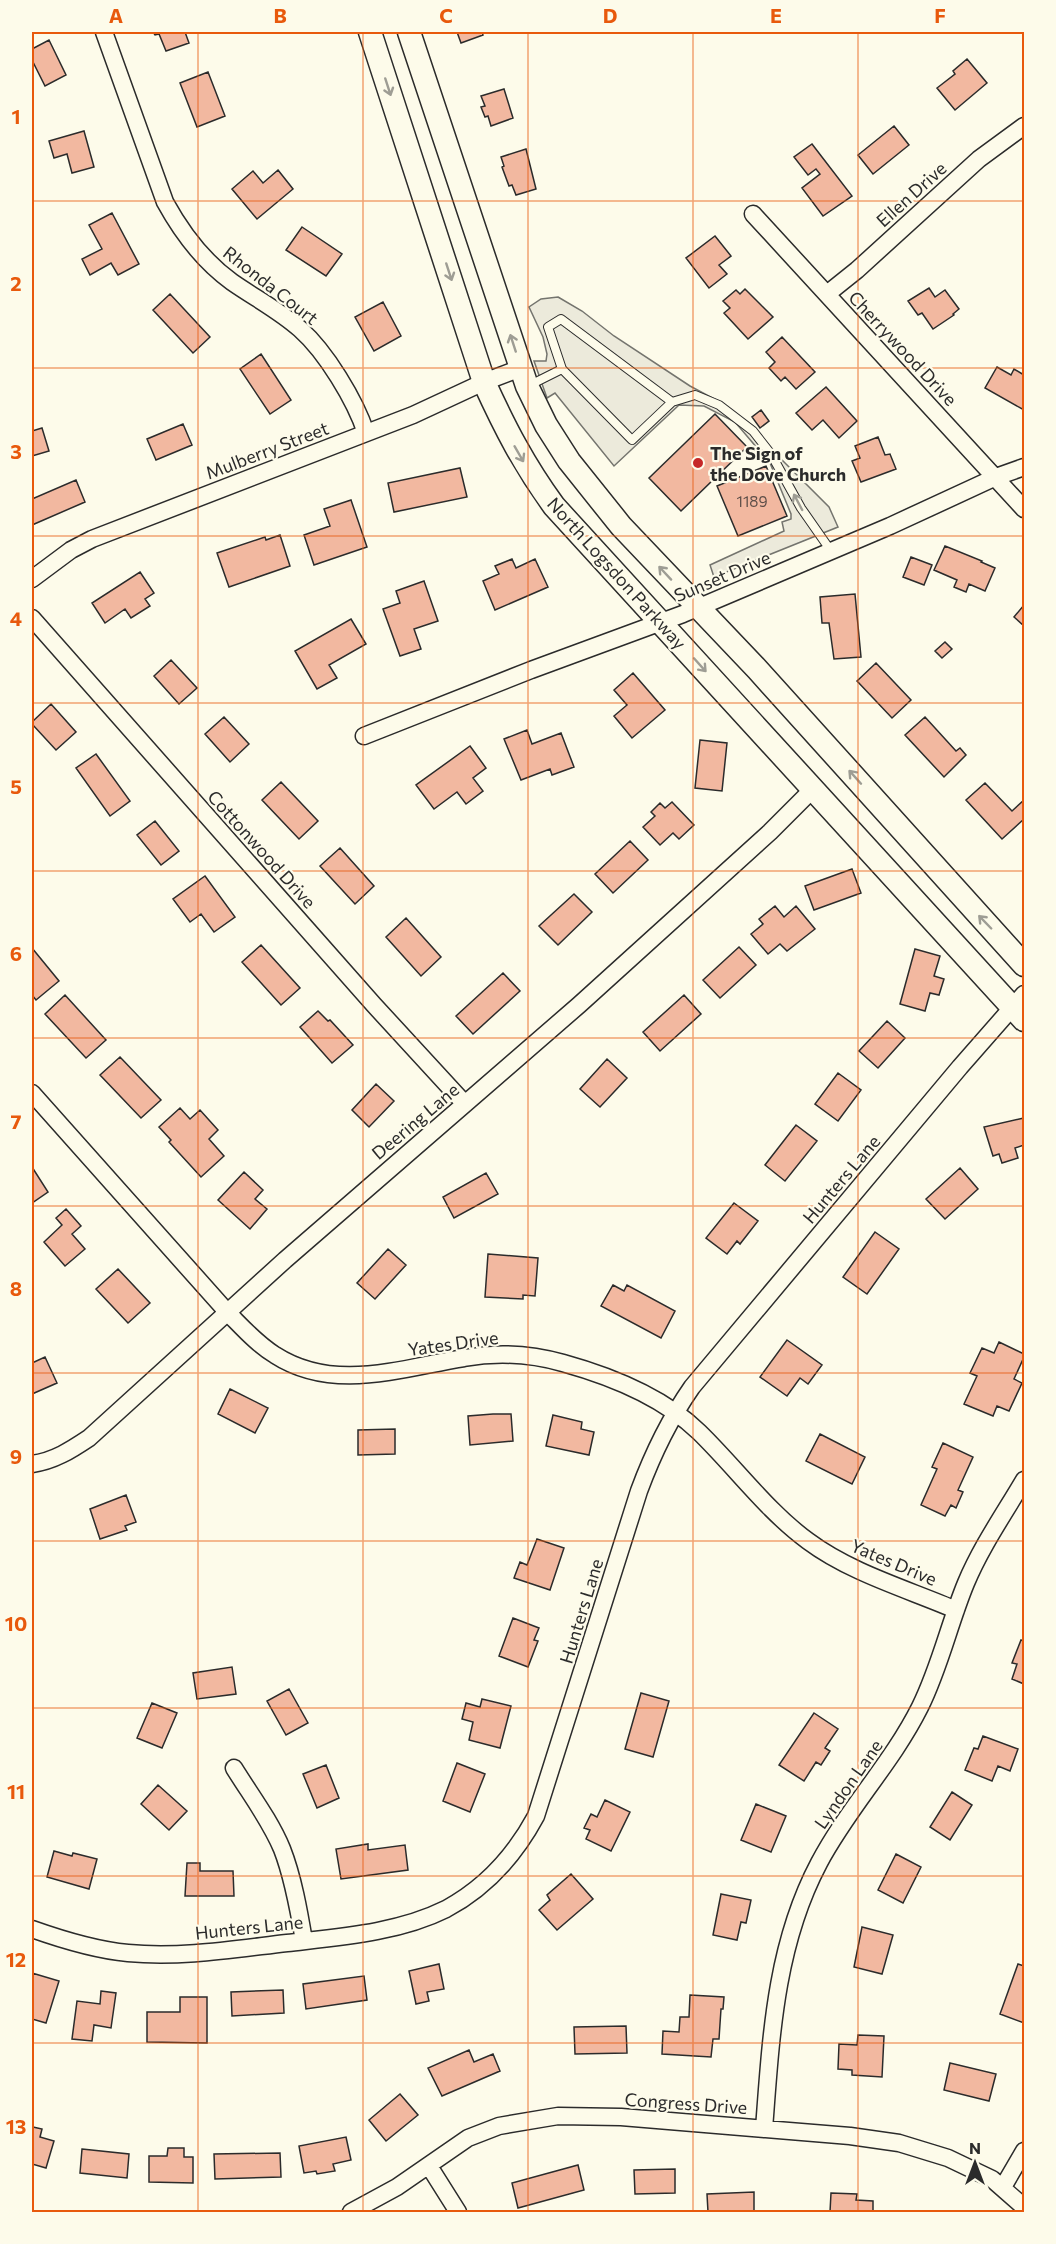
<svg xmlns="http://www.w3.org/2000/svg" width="1056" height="2244" font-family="Commissioner,sans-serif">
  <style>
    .parking { fill: #eceadb; stroke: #74746e; stroke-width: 1.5 }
    .building { fill: #f2b8a0; stroke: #2b2b2b; stroke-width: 1.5 }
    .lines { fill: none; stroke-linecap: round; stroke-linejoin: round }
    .service-casing { stroke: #2b2b2b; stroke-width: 10 }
    .minor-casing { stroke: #2b2b2b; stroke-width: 19 }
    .secondary-casing { stroke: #2b2b2b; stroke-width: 25 }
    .service { stroke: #fdfbea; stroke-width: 8 }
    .minor { stroke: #fdfbea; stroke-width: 16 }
    .secondary { stroke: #fdfbea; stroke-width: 22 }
    .oneway { stroke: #9e9d94 }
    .grid { fill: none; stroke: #e8590c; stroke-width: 1.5; stroke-opacity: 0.55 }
    .poi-dot { fill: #c62828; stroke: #fdfbea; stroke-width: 2 }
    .labels { text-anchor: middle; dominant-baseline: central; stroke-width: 4.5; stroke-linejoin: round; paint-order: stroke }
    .number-label { font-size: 15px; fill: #5d4e48 }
    .street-label { font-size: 18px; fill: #2b2b2b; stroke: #fdfbea }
    .poi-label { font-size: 18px; font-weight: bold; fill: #2b2b2b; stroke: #fdfbea; text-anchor: start }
    .neatline { fill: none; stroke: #e8590c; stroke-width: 2 }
    .grid-label { font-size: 20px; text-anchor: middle; font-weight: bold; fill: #e8590c }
  </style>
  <rect width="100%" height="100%" fill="#fdfbea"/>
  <!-- parking -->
  <path class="parking" d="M558,297L582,311L614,336L690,386L722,403L753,431L829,507L838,527L714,577L710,565L784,531L782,522L791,519V514L770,463L735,422L704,406L679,405L614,466L555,393L547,398L534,361H546L547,354L543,337L529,307L541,299Z"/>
  <!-- building -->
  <path class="building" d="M153,32H185L189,43L166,51L159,34L155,35Z
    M457,32H482L483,35L461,43Z
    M49,40L66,75L45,86L32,60V49Z
    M967,59L987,83L955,110L937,88L955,74L953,71Z
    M208,72L225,116L197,127L180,83Z
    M504,89L513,118L491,126L488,116L485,117L481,107L485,106L481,96Z
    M894,126L909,145L873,174L858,155Z
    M84,131L94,167L72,173L67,154L54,158L49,141Z
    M812,144L852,196L823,216L802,188L820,174L816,169L808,175L794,157Z
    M526,149L536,189L516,195L512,185L509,186L502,167L504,166L501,157Z
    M278,170L293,189L257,219L232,189L253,171L263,183Z
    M112,213L139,264L118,275L111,263L90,275L82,259L102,249L89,225Z
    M302,227L342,254L326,276L286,250Z
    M715,236L731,256L719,265L727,274L709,288L686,258Z
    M929,288L935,297L945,290L959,309L953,314L954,315L933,329L922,313L918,315L908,301Z
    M745,289L773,317L748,339L724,313L730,308L723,301L736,290L740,294Z
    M170,294L210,337L193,353L153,310Z
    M383,302L401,336L374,351L355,317Z
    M782,337L815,372L796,389L785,377L781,381L769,368L775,362L766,352Z
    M261,354L291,400L270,414L240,369Z
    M997,367L1011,375L1014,369L1024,375V410L985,388Z
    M826,387L857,421L839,438L823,420L812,430L796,413Z
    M761,410L769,421L760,428L752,417Z
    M715,414L747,447L681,511L649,478Z
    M183,424L192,445L156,460L147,439Z
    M42,428L49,451L32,456V431Z
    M878,437L885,455L890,454L896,469L861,482L852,461L860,458L855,446Z
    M766,466L787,516L738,536L717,486Z
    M460,468L467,497L394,512L388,483Z
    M76,480L85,502L32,525V499Z
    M351,500L367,547L314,565L304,535L330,526L324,509Z
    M280,535L290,566L229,587L217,553L265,537L266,540Z
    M945,546L982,561L981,562L995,568L985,591L969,584L966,592L954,587L957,580L934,570Z
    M911,557L932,565L924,585L903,577Z
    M512,559L516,568L535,559L548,587L495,610L483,581L499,574L495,566Z
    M140,572L154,593L145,599L150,606L131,618L125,609L105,623L92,603Z
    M424,581L438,621L414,629L421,649L400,656L383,609L400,603L396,591Z
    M855,594L861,657L834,659L829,623H822L820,597Z
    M1024,605V626L1014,617Z
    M351,619L366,644L329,665L337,678L317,689L295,651Z
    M945,642L952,649L942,658L935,651Z
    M171,660L197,688L179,704L154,676Z
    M876,663L911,700L892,718L857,681Z
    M633,673L665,710L632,738L614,716L627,705L614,690Z
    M51,704L76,732L56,750L32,724V722Z
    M224,717L249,744L230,762L205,734Z
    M925,717L956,751L960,748L966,755L944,777L905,735Z
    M527,730L532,744L561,733L574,767L552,775L550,769L521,780L504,739Z
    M700,740L727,743L722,791L695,788Z
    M470,746L486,768L473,778L483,791L466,804L457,792L434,809L416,785Z
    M96,754L130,801L110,816L76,768Z
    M281,782L318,821L299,839L262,800Z
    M985,783L1012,811L1024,800V819L1002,839L966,800Z
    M672,802L694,825L679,839L673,833L660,845L643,827L655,816L651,812L660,803L665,808Z
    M155,821L179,851L161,865L137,835Z
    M630,841L648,860L613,893L595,874Z
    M340,848L374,886L355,904L320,866Z
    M852,869L861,893L814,910L805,886Z
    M205,876L235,917L214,932L201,914L190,922L173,899Z
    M574,894L592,912L558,945L539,926Z
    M775,906L784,917L796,906L815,929L787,951L780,944L768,954L751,934L763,924L759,919Z
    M406,918L441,957L421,976L386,937Z
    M261,945L300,988L281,1005L242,962Z
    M739,947L756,965L720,998L703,980Z
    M32,948L59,981L36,1000L32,995Z
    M915,949L940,956L934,976L944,979L939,995L930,993L925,1011L900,1004Z
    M503,973L520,991L473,1034L456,1016Z
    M65,995L106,1040L86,1058L45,1014Z
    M684,995L701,1014L660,1051L643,1032Z
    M318,1011L328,1021L330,1020L353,1045L332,1063L300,1027Z
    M887,1021L905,1038L878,1068L859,1051Z
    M120,1057L161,1100L141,1118L100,1075Z
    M607,1059L627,1078L600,1107L580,1089Z
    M838,1073L861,1090L838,1121L815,1104Z
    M376,1084L394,1101L369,1127L352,1110Z
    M180,1108L190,1119L200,1110L218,1130L209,1139L224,1156L201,1177L169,1142L171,1140L159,1127Z
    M1024,1118V1145L1015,1148L1018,1158L1002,1163L999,1154L993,1156L984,1127Z
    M796,1125L817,1141L785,1181L765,1165Z
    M32,1167L48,1192L32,1203Z
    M960,1168L978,1189L945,1219L926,1199Z
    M244,1172L263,1190L255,1199L267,1209L250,1229L218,1200Z
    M486,1173L498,1194L454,1218L443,1197Z
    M734,1203L758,1221L740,1244L737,1241L727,1254L706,1238Z
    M66,1209L81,1226L72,1234L85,1249L65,1266L44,1242L62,1225L56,1218Z
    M875,1232L899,1249L867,1294L843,1277Z
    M388,1249L406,1265L375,1299L357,1283Z
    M488,1254L538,1258L535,1296L523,1295V1299L485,1297Z
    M118,1269L150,1303L128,1323L96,1289Z
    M613,1285L624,1291L627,1285L675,1311L661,1338L601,1306Z
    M787,1340L822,1365L808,1384L800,1378L787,1396L760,1377Z
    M999,1342L1024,1354V1357L1014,1379L1022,1383L1009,1411L997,1406L993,1416L964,1404L977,1376L970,1373L982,1348L994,1353Z
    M45,1357L57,1383L32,1394V1363Z
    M230,1389L268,1408L255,1433L218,1414Z
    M493,1414H511L513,1441L470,1445L468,1416Z
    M553,1415L582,1422L581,1429L594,1432L589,1455L546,1446Z
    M395,1429V1454L358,1455V1430Z
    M820,1434L865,1457L852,1484L806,1461Z
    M943,1443L973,1457L958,1490L963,1492L956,1508L951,1505L945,1516L921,1505L937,1469L932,1467Z
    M126,1495L136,1522L125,1526L127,1530L100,1539L90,1509Z
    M537,1539L564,1548L550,1590L514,1578L520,1562L527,1565Z
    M513,1618L539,1628L534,1640L538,1641L528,1667L499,1656Z
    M1021,1640L1024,1641V1684L1012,1679L1017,1664L1012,1663Z
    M232,1667L236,1694L197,1699L193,1673Z
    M289,1689L308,1723L286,1735L267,1701Z
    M641,1693L669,1701L653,1757L625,1749Z
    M482,1699L511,1706L500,1748L469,1740L473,1722L462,1719L466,1703L480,1707Z
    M152,1703L177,1713L162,1748L137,1738Z
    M814,1713L838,1729L825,1748L830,1751L821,1765L816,1762L804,1781L779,1765Z
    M983,1736L1018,1749L1010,1771L998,1766L992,1781L965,1770L974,1748L978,1749Z
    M457,1763L485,1774L470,1812L443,1801Z
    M326,1765L339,1798L317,1808L303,1774Z
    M158,1785L187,1811L169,1830L141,1804Z
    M952,1792L972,1805L950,1840L930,1827Z
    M605,1800L630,1812L611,1851L586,1839L590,1830L584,1828L591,1814L597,1817Z
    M756,1804L786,1816L771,1852L741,1840Z
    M368,1844V1850L405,1845L408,1870L341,1879L336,1849Z
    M54,1851L72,1856L73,1853L97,1859L89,1889L47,1877Z
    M896,1854L921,1867L903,1903L878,1890Z
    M187,1863H200V1871H233L234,1896H185Z
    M571,1874L593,1899L557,1930L539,1910L550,1900L547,1895Z
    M721,1894L751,1900L746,1923L741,1922L737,1940L713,1935Z
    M862,1927L893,1935L882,1974L854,1967Z
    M439,1964L444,1989L427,1992L429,2001L416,2004L409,1971Z
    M1018,1964L1024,1966V2023L1000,2014Z
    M32,1973L59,1981L46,2023L32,2019Z
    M364,1976L367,2000L306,2009L303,1984Z
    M283,1990L284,2013L232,2016L231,1992Z
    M101,1991L116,1993L111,2028L94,2025L92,2041L72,2039L77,2001L100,2004Z
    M690,1995L724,1997L723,2009H721L719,2039H713L711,2057L662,2054L663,2031L679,2032L680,2017H689Z
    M180,1997H207V2043L147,2042V2012H180Z
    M626,2026L627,2053L575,2054L574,2027Z
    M858,2035L884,2036L882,2077L852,2075V2070L838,2069L839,2044L857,2045Z
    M469,2050L474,2062L493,2054L500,2071L442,2096L428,2068Z
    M950,2063L996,2074L989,2101L944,2090Z
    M400,2094L418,2115L386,2141L369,2120Z
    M33,2127L42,2129L40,2137L54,2141L46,2168L32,2164Z
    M346,2137L351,2160L333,2164L335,2171L317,2174L316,2171L304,2173L299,2146Z
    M168,2148H184V2157H193V2183L149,2182V2156H167Z
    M82,2149L129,2154L127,2178L80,2173Z
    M280,2153L281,2177L215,2179L214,2154Z
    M578,2165L584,2190L518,2208L512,2183Z
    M675,2169V2193L635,2194L634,2170Z
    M754,2192V2212H708L707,2194Z
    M831,2193L857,2194L856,2200L873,2201V2212H830Z"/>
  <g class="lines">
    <!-- service casing -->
    <g class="service-casing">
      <path id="service" d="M528,386L562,369L632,440L672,402L561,319L548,327L562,369
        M672,402L695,395L719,405L753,431L771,454L801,508L831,551"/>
    </g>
    <!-- minor casing -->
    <g class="minor-casing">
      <path id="minor" d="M104,32L165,202C182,233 203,261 232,282C255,298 280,311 300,329C326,352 355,400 366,433
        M753,214L1024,509
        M827,294L857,270L979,159L1024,126
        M32,579L71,550L92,539L413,415L484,382L521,368
        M32,618L374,1005L465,1104
        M364,736L531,670L683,614L890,526L996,477L1024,467
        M32,1093L228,1313C243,1328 257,1344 275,1355C334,1393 401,1368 464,1358C497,1352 531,1354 563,1363C610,1376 664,1398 699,1432C736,1468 767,1511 808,1541C851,1573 907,1589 956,1610
        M32,1464C54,1461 71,1450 89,1438L285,1260L579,1005L770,832L813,789
        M234,1768C250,1794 270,1820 282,1849C293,1877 299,1911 304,1941
        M32,1929C63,1940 95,1950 128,1953C181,1958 235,1949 287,1943C339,1937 398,1933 446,1909C485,1888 515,1855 536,1816L639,1491C653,1453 669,1420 692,1387L960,1067L1024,994
        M764,2129C771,2038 775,1946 819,1863C848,1808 892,1763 920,1707C940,1667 949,1624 966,1583C981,1547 1004,1514 1024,1480
        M429,2166L458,2212
        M1003,2187L1024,2151
        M351,2212L397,2187L468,2138L499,2126L558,2116L621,2117L850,2136L899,2143L948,2158L992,2179L1024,2207"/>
    </g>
    <!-- secondary casing -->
    <g class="secondary-casing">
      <path id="secondary" d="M370,32L484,382C505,428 524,465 554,506L1024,1020
        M409,32L527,386L546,425L569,461L621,526L757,669L1024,965"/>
    </g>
    <!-- service -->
    <use href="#service" class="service"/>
    <!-- minor -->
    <use href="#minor" class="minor"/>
    <!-- secondary -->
    <use href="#secondary" class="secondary"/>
  </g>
  <!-- one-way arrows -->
  <defs><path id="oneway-shaft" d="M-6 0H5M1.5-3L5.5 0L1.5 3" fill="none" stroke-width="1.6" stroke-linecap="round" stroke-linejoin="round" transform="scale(1.5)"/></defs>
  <g class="oneway">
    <use href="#oneway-shaft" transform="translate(388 87) rotate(72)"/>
    <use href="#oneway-shaft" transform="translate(449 272) rotate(72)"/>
    <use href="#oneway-shaft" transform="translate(513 343) rotate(-108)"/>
    <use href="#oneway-shaft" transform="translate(519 454) rotate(60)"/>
    <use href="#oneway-shaft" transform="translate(798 502) rotate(-118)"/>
    <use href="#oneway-shaft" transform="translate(665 573) rotate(-133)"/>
    <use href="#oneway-shaft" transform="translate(700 665) rotate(48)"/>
    <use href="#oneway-shaft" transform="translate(855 777) rotate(-132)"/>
    <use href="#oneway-shaft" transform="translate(985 922) rotate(-134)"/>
  </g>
  <!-- grid -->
  <path class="grid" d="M198,32V2212M363,32V2212M528,32V2212M693,32V2212M858,32V2212M32,201H1024M32,368H1024M32,536H1024M32,703H1024M32,871H1024M32,1038H1024M32,1206H1024M32,1373H1024M32,1541H1024M32,1708H1024M32,1876H1024M32,2043H1024"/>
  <!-- markers -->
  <circle class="poi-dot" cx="698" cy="463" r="6"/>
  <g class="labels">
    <!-- number labels -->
    <g class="number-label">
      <text x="752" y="501">1189</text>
    </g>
    <!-- street labels -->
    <g class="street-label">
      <text transform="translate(911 194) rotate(-42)">Ellen Drive</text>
      <text transform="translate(271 285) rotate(38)">Rhonda Court</text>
      <text transform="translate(903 348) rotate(47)">Cherrywood Drive</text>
      <text transform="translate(267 450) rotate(-21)">Mulberry Street</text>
      <text transform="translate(617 573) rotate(48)">North Logsdon Parkway</text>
      <text transform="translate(722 576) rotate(-23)">Sunset Drive</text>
      <text transform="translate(262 849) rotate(48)">Cottonwood Drive</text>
      <text transform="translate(415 1121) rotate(-40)">Deering Lane</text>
      <text transform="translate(841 1179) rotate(-50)">Hunters Lane</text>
      <text transform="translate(453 1343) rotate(-8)">Yates Drive</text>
      <text transform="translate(894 1562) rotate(23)">Yates Drive</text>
      <text transform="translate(581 1611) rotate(-73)">Hunters Lane</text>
      <text transform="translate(848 1784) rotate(-55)">Lyndon Lane</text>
      <text transform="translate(249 1927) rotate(-6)">Hunters Lane</text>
      <text transform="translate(686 2103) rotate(4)">Congress Drive</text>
    </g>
    <!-- poi labels -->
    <g class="poi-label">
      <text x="710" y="453">The Sign of<tspan x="710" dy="21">the Dove Church</tspan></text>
    </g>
  </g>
  <!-- border -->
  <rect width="1056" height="2244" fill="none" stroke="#fdfbea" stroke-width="66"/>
  <!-- north arrow -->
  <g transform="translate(975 2163)" stroke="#fdfbea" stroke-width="4.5" paint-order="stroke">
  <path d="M0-4.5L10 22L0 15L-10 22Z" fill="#2b2b2b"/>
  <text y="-9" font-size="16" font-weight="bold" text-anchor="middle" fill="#2b2b2b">N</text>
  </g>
  <rect x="33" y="33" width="990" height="2178" class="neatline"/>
  <g class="grid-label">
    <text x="116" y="23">A</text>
    <text x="280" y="23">B</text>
    <text x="446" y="23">C</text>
    <text x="610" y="23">D</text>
    <text x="776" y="23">E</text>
    <text x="940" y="23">F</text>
    <text x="16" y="124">1</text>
    <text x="16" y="291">2</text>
    <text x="16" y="459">3</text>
    <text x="16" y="626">4</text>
    <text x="16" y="794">5</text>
    <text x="16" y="961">6</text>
    <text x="16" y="1129">7</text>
    <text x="16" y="1296">8</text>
    <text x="16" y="1464">9</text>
    <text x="16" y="1631">10</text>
    <text x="16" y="1799">11</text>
    <text x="16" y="1967">12</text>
    <text x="16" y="2134">13</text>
  </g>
</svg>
